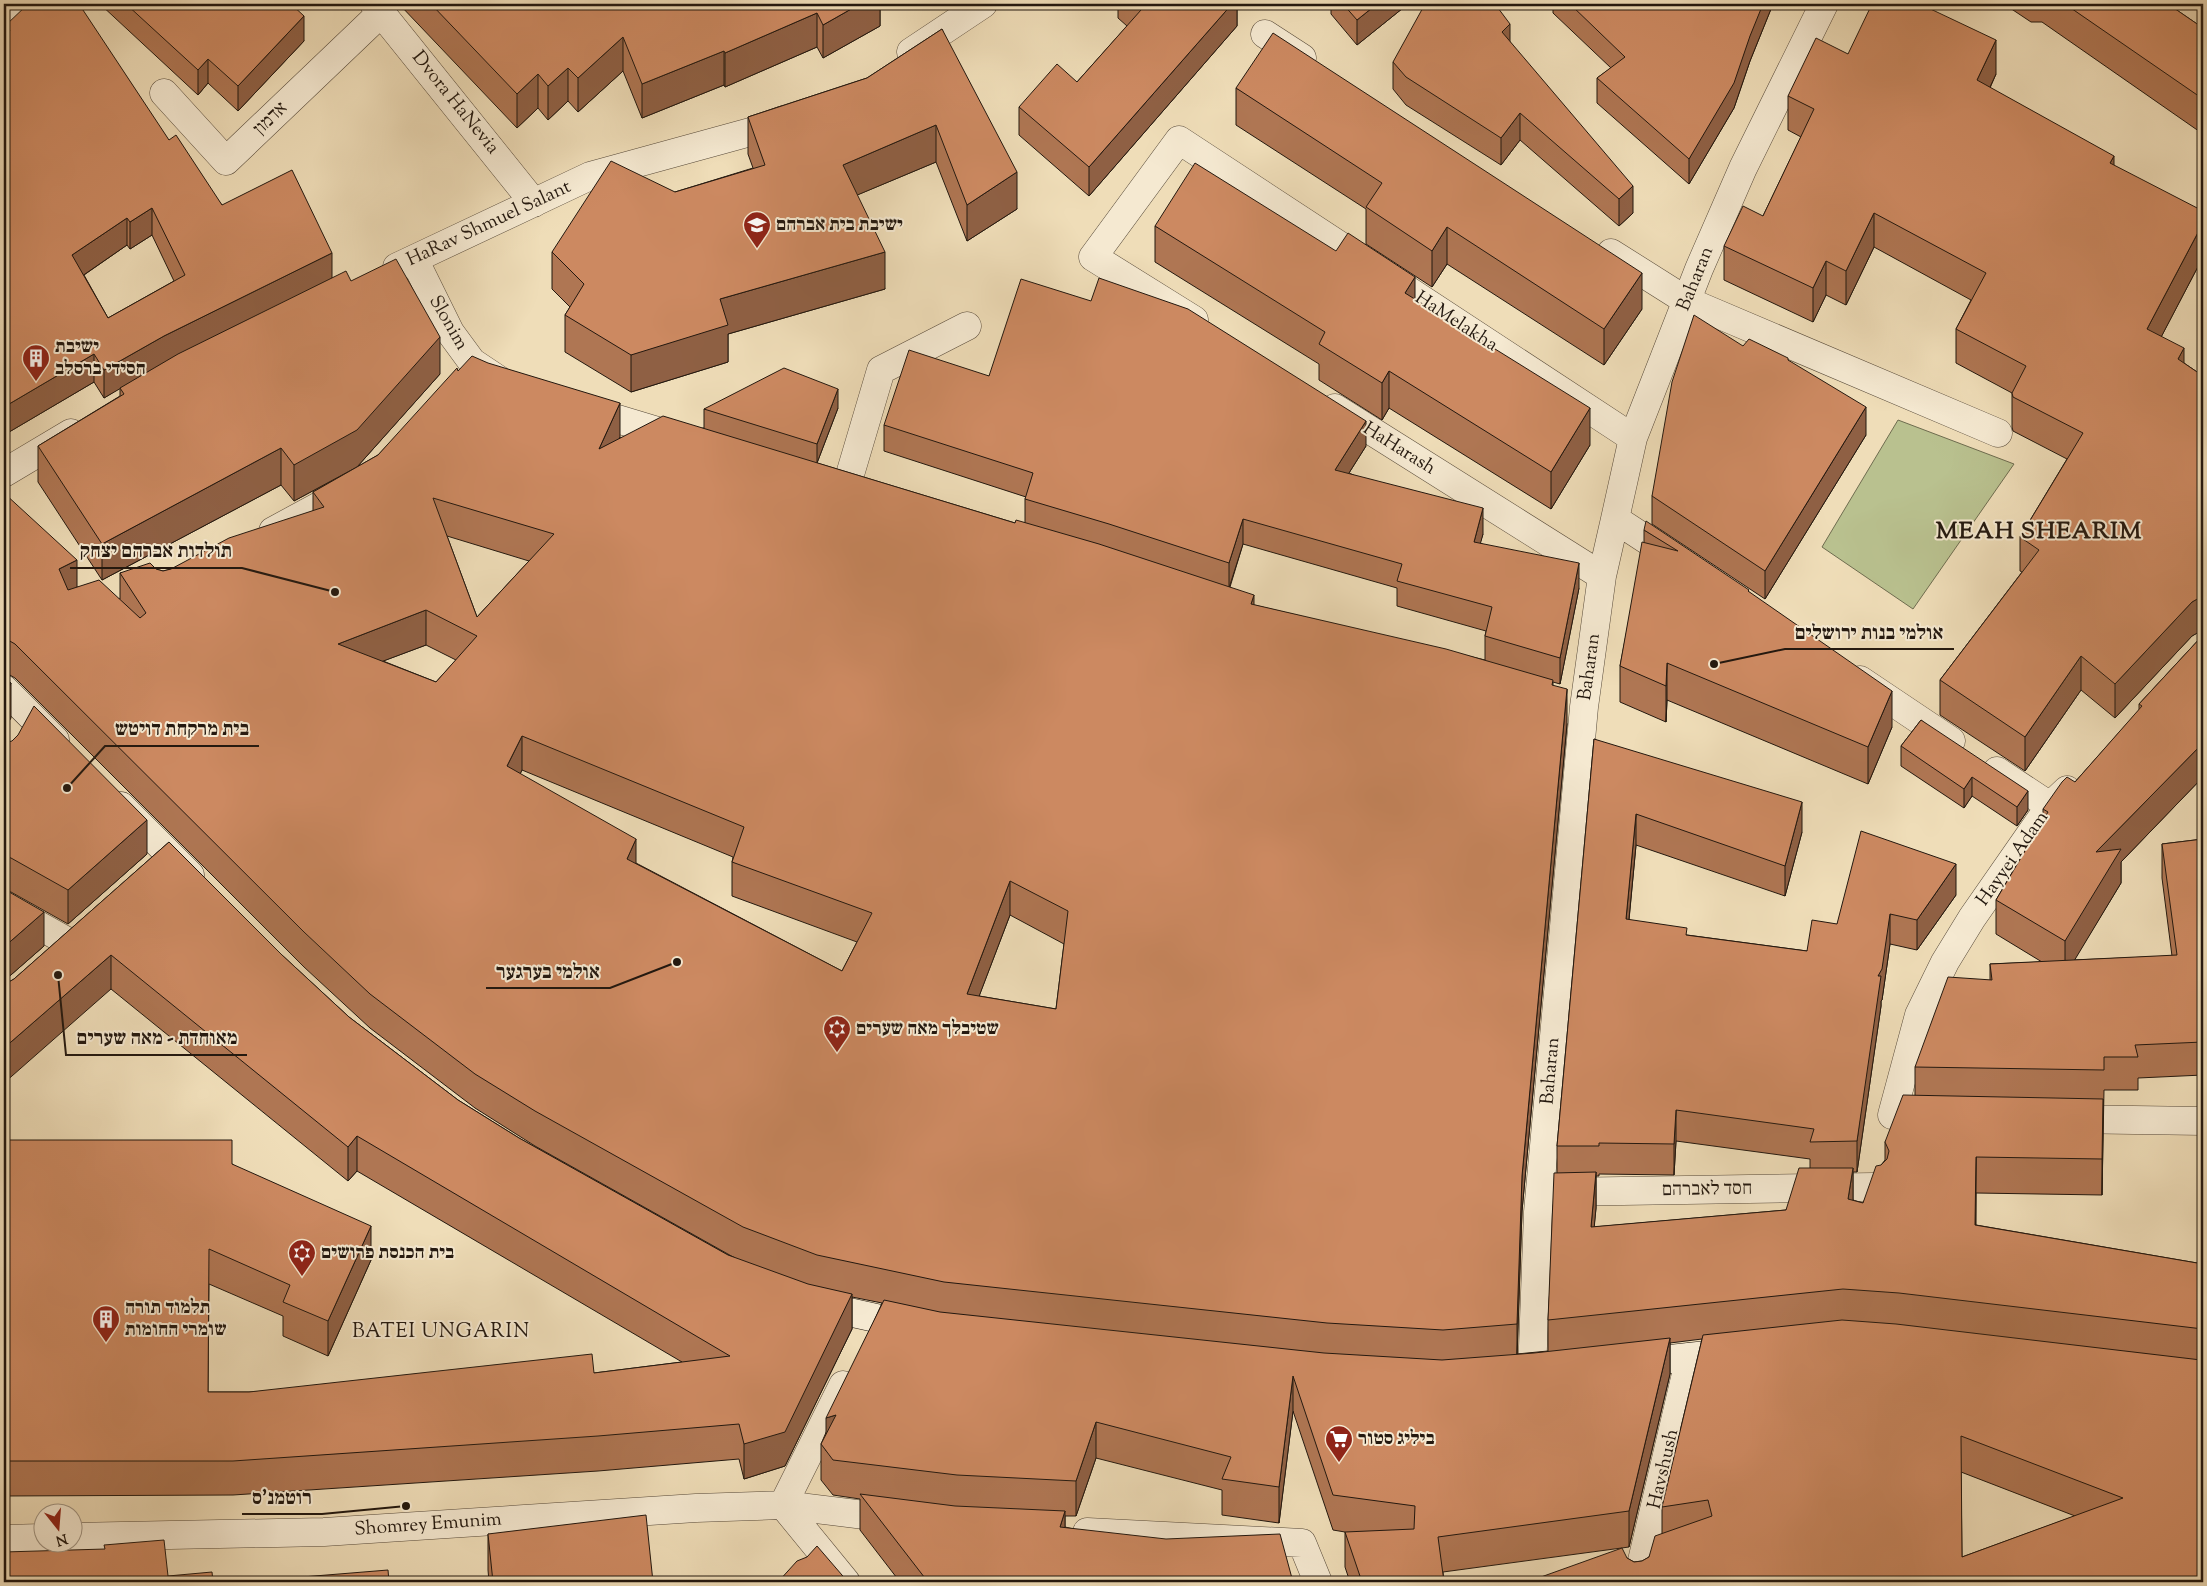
<svg xmlns="http://www.w3.org/2000/svg" width="2207" height="1586" font-family="'Sorts Mill Goudy','Frank Ruhl Libre',serif">
  <style>
    .green { fill: #b9c18f; stroke: #6e6c4f }
    .lines { fill: none; stroke-linecap: round; stroke-linejoin: round }
    .street-casing { stroke: #564939; stroke-width: 29 }
    .secondary-casing { stroke: #23180f; stroke-width: 29 }
    .street { stroke: #f5e9d1; stroke-width: 28 }
    .secondary { stroke: #f5e9d1; stroke-width: 28 }
    .wall { fill: #af7653; stroke: #23180f; fill-rule: evenodd }
    .shaded-wall { fill: #8f6044; stroke: #23180f }
    .building { fill: #cc8961; stroke: #23180f; fill-rule: evenodd }
    .labels { text-anchor: middle; dominant-baseline: central; stroke-width: 4; stroke-linejoin: round; paint-order: stroke }
    .street-label { font-size: 19px; fill: #23180f; stroke: #f5e9d1 }
    .poi-label { font-size: 19px; font-weight: bold; fill: #23180f; stroke: #f5e9d1; text-anchor: start }
    .neighbourhood-label { font-size: 20px; letter-spacing: 1px; fill: #23180f; stroke: #f5e9d1 }
    .district-label { font-size: 24px; font-weight: bold; letter-spacing: 1px; fill: #23180f; stroke: #f5e9d1 }
    .leader { fill: none; stroke: #23180f; stroke-width: 2 }
    .callout-dot { fill: #23180f; stroke: #f5e9d1; stroke-width: 2 }
    .callout-label { font-size: 20px; text-anchor: middle; font-weight: bold; fill: #23180f; stroke: #f5e9d1; stroke-width: 4; stroke-linejoin: round; paint-order: stroke }
  </style>
  <rect width="100%" height="100%" fill="#efddb8"/>
  <filter id="stains"><feTurbulence type="fractalNoise" baseFrequency=".004" numOctaves="4"/><feColorMatrix values="0 0 0 0 .2 0 0 0 0 .09 0 0 0 0 .02 0 0 0 .5 -.17"/></filter>
  <radialGradient id="worn" r=".72"><stop offset=".6" stop-color="#630" stop-opacity="0"/><stop offset="1" stop-color="#630" stop-opacity=".3"/></radialGradient>
  <!-- green -->
  <path class="green" d="M1898,420L2014,464L1913,609L1822,547Z"/>
  <g class="lines">
    <!-- street casing -->
    <g class="street-casing">
      <path id="street" d="M374,4L534,203
        M4,14L16,4
        M1265,34L1302,58
        M911,52L983,4
        M164,93L226,161L382,12
        M1611,253L1687,301L1998,433
        M414,259L450,332L472,362L499,380
        M397,267L590,176L754,131L783,120
        M1194,320L1093,257L1179,140L1633,438
        M1335,408L1602,576
        M584,409L677,437
        M4,473L71,433
        M846,488L881,370L967,326
        M1615,519L1676,559
        M273,531L345,492
        M1860,680L1951,741
        M1997,771L2050,806
        M4,906L70,943
        M1932,1116L1892,1115L1919,1015L1945,962L1972,918L2050,806L2067,790
        M2065,1119L2203,1121
        M1559,1192L1873,1187
        M1532,1373L1538,1212L1584,707L1602,576L1615,519L1633,438L1699,269L1743,168L1824,4
        M783,1505L843,1385
        M783,1505L846,1582
        M1087,1532L1302,1543L1318,1582
        M72,1537L324,1532L696,1508L783,1505L897,1519
        M4,1539L42,1538
        M1637,1582L1690,1357"/>
    </g>
    <!-- secondary casing -->
    <g class="secondary-casing">
      <path id="secondary" d="M4,689L55,740
        M121,806L190,875
        M817,1305L912,1326
        M1633,1363L1735,1352"/>
    </g>
    <!-- street -->
    <use href="#street" class="street"/>
    <!-- secondary -->
    <use href="#secondary" class="secondary"/>
  </g>
  <!-- wall -->
  <path class="wall" d="M100,4H291L304,41L238,111L208,83L198,95Z
    M399,4H880V26L823,58L817,47L725,87L724,85L642,118L623,71L578,112L568,101L548,120L538,108L517,128Z
    M1118,4H1237V26L1089,196L1019,135V107L1077,82L1127,26L1118,18Z
    M1331,4H1408L1357,45L1331,14Z
    M1553,4H1773L1750,61L1734,108L1689,184L1597,103V78L1611,68L1553,13Z
    M2004,4H2168L2203,28V134L2042,22H2031Z
    M6,25L169,140L222,205L332,278L351,281L440,374L357,467L294,501L281,485L102,580L38,482V446L120,396V388L104,398L94,382L4,435V36L6,35ZM152,235L174,281L108,318L84,275L127,245L130,249Z
    M942,29L1017,209L967,241L936,162L857,195L885,289L728,334V362L631,392L565,352V315L570,307L552,289V252L675,192L753,168L748,154V117L867,78Z
    M1510,42L1633,213L1619,226L1520,140L1501,165L1406,105L1393,89V62Z
    M1848,54L1996,74L1990,88L2114,165L2203,257L2161,337L2184,363L2203,376V632H2199L2192,636L2115,718L2081,690L2025,771L1940,715V680L2022,572L2020,571V537L2067,459L2013,431L2012,427V393L1956,363V329L1971,300L1874,247L1846,305L1826,295L1813,322L1724,280V246L1763,216L1801,137L1788,130V96Z
    M1236,88L1642,309L1604,365L1447,264L1432,287L1366,244V209L1236,125Z
    M1155,226L1590,445L1551,509L1389,408L1382,420L1319,380V364L1155,262Z
    M1743,346L1788,360L1866,435L1765,599L1652,524V496Z
    M458,371L620,437V438L704,428V409L838,408L817,463L1015,523H1025V499L1026,497L884,451V425L989,376L1366,446L1349,473L1483,534L1480,543L1579,588L1560,684L1553,682V685L1567,724L1522,1211L1517,1354L1548,1351V1320L1557,1173V1146L1594,739L1802,832L1785,896L1636,845L1629,920L1687,935L1807,951L1837,924L1956,895L1917,950L1890,944L1882,1000L1881,1001V1006L1857,1172H1853V1200L1863,1203L1881,1165L1885,1160V1142L1915,1096V1067L1990,980V964L2042,962L1996,934V900L2043,820V809L2075,782L2139,710V704L2203,635V777L2121,862V883L2074,960L2172,956L2162,878V844L2203,839V1075L2138,1078V1090H2104L2102,1195L1976,1193V1225L2203,1264V1582H1527L1627,1558L1634,1562L1642,1561L1649,1557L1662,1534V1507L1702,1339L1670,1343V1374L1629,1547L1443,1572L1444,1582H1350L1345,1567V1532L1333,1530L1293,1411L1279,1523L1222,1515V1490L1096,1458L1076,1516H1065V1527L1293,1582H900L860,1530V1499L833,1495L821,1480V1444L882,1303L852,1297V1329L785,1466L744,1479L739,1459L598,1471L233,1495L4,1496V1140L232,1164L371,1260L328,1356L283,1336V1316L209,1284L208,1392H249L594,1373L682,1362L357,1171L348,1181L111,989L7,983L14,979L169,842L282,955L349,1017L458,1100L519,1138L728,1255L735,1258L535,1146L475,1108L370,1028L304,967L15,678L8,674H4V493L77,587L120,599V573L156,569L163,571L171,569L313,511V492L378,455ZM447,536L529,561L477,617ZM1243,544L1397,588V606L1486,631L1485,636V660L1254,605L1230,587ZM426,645L456,660L436,682L383,661ZM522,770L733,857L732,862V896L857,942L842,971L636,863L520,774ZM1010,915L1064,944L1056,1009L979,996ZM1676,1141L1810,1159V1168L1786,1210L1594,1227L1596,1208V1176H1599V1174L1674,1175ZM1961,1472L2075,1516L1962,1557Z
    M1644,530L1749,592L1892,727L1868,784L1667,700L1666,722L1620,702V666L1644,542Z
    M1921,720L2028,810L2017,826L1972,796L1964,808L1901,766V746Z
    M4,743L147,854L68,924L11,892L7,891L44,946L4,981Z
    M488,1534L653,1582H489L488,1570Z"/>
  <!-- shaded-wall -->
  <path class="shaded-wall" d="M860,4H880V26L823,58V25Z
    M1232,4H1237V26L1089,196V167Z
    M1377,4H1408L1357,45V20Z
    M1763,4H1773L1750,61L1734,108L1689,184V159Z
    M817,13V47L725,87V53Z
    M304,16V41L238,111V86Z
    M1510,24V51L1502,32Z
    M623,37V71L578,112V78Z
    M1996,40V74L1977,115V80Z
    M724,51V85L642,118V84Z
    M208,59V83L198,95V70Z
    M568,68V101L548,120V86Z
    M538,74V108L517,128V94Z
    M1520,113V140L1501,165V138Z
    M936,125V162L843,201V165Z
    M2114,156V191L2110,163Z
    M1017,172V209L967,241V205Z
    M1633,186V213L1619,226V199Z
    M152,208V235L130,249V222Z
    M1874,213V247L1846,305V271Z
    M127,218V245L72,283V255Z
    M2203,223V257L2147,364V329Z
    M1447,227V264L1432,287V251Z
    M885,252V289L728,334V362L631,392V355L720,299Z
    M332,253V280L164,363L104,398V370L164,336Z
    M1826,261V295L1813,322V288Z
    M1642,273V309L1604,365V329Z
    M1415,277V314L1405,293Z
    M440,337V374L357,467L294,501V465Z
    M2184,348V382L2178,359Z
    M94,354V382L4,435V407Z
    M1389,371V408L1382,420V383Z
    M838,389V408L817,463V444Z
    M620,403V437L599,484V449Z
    M1866,407V435L1765,599V571Z
    M1590,408V445L1551,509V472Z
    M1366,421V446L1335,495V470Z
    M281,448V485L102,580V544Z
    M1483,508V534L1474,567V542Z
    M1243,519V544L1229,588V563Z
    M77,560V594L59,603V569Z
    M1579,563V588L1560,684V658Z
    M1254,595V629L1251,604Z
    M2199,598V632L2192,636L2115,718V684L2192,602Z
    M426,610V645L338,678V644Z
    M2081,656V690L2025,771V737Z
    M1667,663V700L1666,722V686Z
    M11,683V718L4,730V696Z
    M1567,689V724L1522,1211L1517,1359V1324L1522,1176Z
    M1892,691V727L1868,784V747Z
    M522,736V770L507,801V766Z
    M2203,743V777L2121,862V883L2065,976V941L2096,852Z
    M1972,777V796L1964,808V789Z
    M2028,791V810L2017,826V807Z
    M1802,802V832L1785,896V866Z
    M1636,814V845L1626,950V919Z
    M147,820V854L68,924V890Z
    M636,839V874L627,859Z
    M1956,864V895L1917,950V920Z
    M1010,881V915L967,1028V994Z
    M44,912V946L4,981V947Z
    M1890,914V944L1882,1000L1881,1001V1006L1857,1172V1141L1878,976Z
    M111,955V989L4,1083V1048Z
    M2103,1099V1135L2102,1195V1159Z
    M1676,1110V1141L1674,1175V1144Z
    M357,1136V1171L348,1181V1147Z
    M1976,1157V1193L1975,1261V1225Z
    M1853,1168V1203L1848,1199Z
    M1596,1172V1208L1591,1262V1227Z
    M371,1226V1260L328,1356V1321Z
    M852,1294V1329L785,1466L744,1479V1444Z
    M1670,1338V1374L1629,1547V1511Z
    M1293,1376V1411L1279,1523V1487Z
    M836,1415L826,1451V1418Z
    M1096,1422V1458L1076,1516V1481Z
    M1065,1511V1547L1060,1527Z"/>
  <!-- building -->
  <path class="building" d="M28,4H79L169,140L176,135L222,205L292,170L332,253L164,336L104,370L94,354L4,407V36L10,31L6,25ZM152,208L185,275L108,318L72,255L127,218L130,222Z
    M126,4H291L304,16L238,86L208,59L198,70Z
    M431,4H860L823,25L817,13L725,53L724,51L642,84L623,37L578,78L568,68L548,86L538,74L517,94Z
    M1134,4H1232L1089,167L1019,107L1057,64L1077,82L1141,10Z
    M1343,4H1377L1357,20Z
    M1425,4H1495L1510,24L1502,32L1633,186L1619,199L1520,113L1501,138L1406,77L1393,62Z
    M1570,4H1763L1750,36L1734,83L1689,159L1597,78L1625,57Z
    M1872,4H1920L1996,40L1977,80L2114,156L2110,163L2203,211V223L2147,329L2184,348L2178,359L2203,376V598H2199L2192,602L2115,684L2081,656L2025,737L1940,680L2039,550L2020,537L2083,433L2013,397L2012,393L2026,366L1956,329L1986,273L1874,213L1846,271L1826,261L1813,288L1724,246L1743,206L1763,216L1814,109L1788,96L1816,38L1848,54Z
    M2065,4H2168L2203,28V99Z
    M942,29L1017,172L967,205L936,125L843,165L885,252L720,299L728,325L631,355L565,315L584,284L552,252L611,161L675,192L765,165L748,117L867,78Z
    M1273,33L1642,273L1604,329L1447,227L1432,251L1366,207L1382,183L1236,88Z
    M1195,163L1336,251L1348,233L1415,277L1405,293L1590,408L1551,472L1389,371L1382,383L1319,344L1325,332L1155,226Z
    M396,259L440,337L357,430L294,465L281,448L102,544L38,446L124,394L120,388L178,354L346,271L351,281Z
    M1099,278L1188,309L1366,421L1335,470L1483,508L1474,542L1579,563L1560,658L1485,636L1492,607L1397,581L1402,564L1243,519L1229,563L1109,524L1025,499L1033,473L884,425L909,350L989,376L1021,279L1091,301Z
    M1694,315L1743,346L1749,339L1788,358V360L1866,407L1765,571L1652,496L1672,382Z
    M472,356L488,363L620,403L599,449L663,416L1015,523L1016,520L1099,544L1254,595L1251,604L1446,649L1553,680L1552,685L1567,689L1522,1176L1517,1324L1443,1330L1327,1323L944,1282L817,1255L743,1227L535,1111L475,1074L370,994L304,932L15,644L8,640H4V493L77,560L59,569L68,590L99,580L140,618L146,613L120,573L150,563L156,569L163,571L171,569L229,538L324,507L313,492L378,455L457,368L458,371ZM433,498L554,534L477,617ZM426,610L477,636L436,682L338,644ZM522,736L744,827L732,862L872,913L842,971L627,859L636,839L507,766ZM1010,881L1068,911L1056,1009L967,994Z
    M784,368L838,389L817,444L704,409Z
    M1646,521L1749,590L1748,591L1892,691L1868,747L1667,663L1666,686L1620,666L1642,542L1678,551L1644,530Z
    M2203,635V743L2096,852L2121,849L2065,941L1996,900L2048,812L2043,809L2062,782L2067,777L2075,782L2142,706L2139,704Z
    M4,676L11,683L4,696Z
    M34,706L147,820L68,890L11,858L4,856V743L12,741L18,735Z
    M1921,720L2028,791L2017,807L1972,777L1964,789L1901,746Z
    M1594,739L1802,802L1785,866L1636,814L1626,919L1687,928L1686,935L1807,951L1812,920L1837,924L1861,831L1956,864L1917,920L1890,914L1882,969L1878,976H1881L1857,1141L1810,1142L1814,1129L1676,1110L1674,1144L1599,1143V1146H1557Z
    M2203,839V1042L2135,1045L2138,1057H2104V1070L1915,1067L1948,977L1992,980L1990,964L2177,955L2162,844Z
    M169,842L282,955L349,1017L458,1100L519,1138L728,1255L808,1284L852,1294L785,1432L744,1444L739,1424L598,1436L233,1461H4V1188L5,1187H4V1140H232V1164L371,1226L328,1321L283,1302L290,1285L209,1249L208,1392H249L592,1354L594,1373L730,1356L357,1136L348,1147L111,955L4,1048V983H7L14,979Z
    M4,889L44,912L4,947Z
    M1903,1095L2103,1099L2102,1159L1976,1157L1975,1225L2203,1264V1329L1899,1293L1843,1289L1548,1320L1554,1173L1596,1172L1591,1227L1786,1210L1799,1168H1853L1848,1199L1863,1203L1876,1166L1881,1165L1887,1159L1889,1151L1885,1142Z
    M884,1300L940,1312L1324,1353L1442,1360L1534,1353L1670,1338L1629,1511L1438,1537L1444,1582H1362L1345,1532L1414,1529L1415,1506L1333,1495L1293,1376L1279,1487L1222,1479L1231,1457L1096,1422L1076,1481L957,1475L833,1460L821,1444L836,1415L826,1418Z
    M1842,1320L1896,1324L2201,1360L2203,1359V1582H1527L1622,1548L1627,1558L1634,1562L1642,1561L1649,1557L1655,1536L1712,1516L1708,1500L1662,1507L1703,1335ZM1961,1436L2123,1498L1962,1557Z
    M860,1494L955,1506L1065,1511L1060,1527L1166,1539L1280,1534L1293,1582H928Z
    M646,1515L653,1582H493L488,1534Z
    M164,1540L168,1576L212,1572L213,1582H4V1552L105,1549L104,1545Z
    M817,1546L848,1582H778L797,1561L807,1557Z
    M388,1570L389,1582H241Z"/>
  <!-- icons -->
  <defs>
    <g id="school-pin" transform="scale(1.4375)"><path d="M0 17L-7.5 6A9.5 9.5 0 1 1 7.5 6Z" fill="#8f2418" stroke="#f5e9d1"/><path d="M0-5L7-2L0 1L-7-2ZM-4 1L0 2.5L4 1V4Q0 6-4 4Z" fill="#fff"/></g>
    <g id="building-pin" transform="scale(1.4375)"><path d="M0 17L-7.5 6A9.5 9.5 0 1 1 7.5 6Z" fill="#8f2418" stroke="#f5e9d1"/><path d="M-4-6H4V6H1V3H-1V6H-4ZM-2.5-4.3h1.7v1.8h-1.7ZM.8-4.3h1.7v1.8H.8ZM-2.5-1h1.7V.8h-1.7ZM.8-1h1.7V.8H.8Z" fill="#fff"/></g>
    <g id="synagogue-pin" transform="scale(1.4375)"><path d="M0 17L-7.5 6A9.5 9.5 0 1 1 7.5 6Z" fill="#8f2418" stroke="#f5e9d1"/><path d="M0-6.5L5.6 3.2H-5.6ZM0 6.5L5.6-3.2H-5.6Z" fill="#fff"/></g>
    <g id="supermarket-pin" transform="scale(1.4375)"><path d="M0 17L-7.5 6A9.5 9.5 0 1 1 7.5 6Z" fill="#8f2418" stroke="#f5e9d1"/><path d="M-6-5.5h2.5l.6 2H6L4.5 2H-2.5L-4.4-4H-6ZM-1.5 3.2a1.3 1.3 0 1 0 .1 0ZM3 3.2a1.3 1.3 0 1 0 .1 0Z" fill="#fff"/></g>
  </defs>
  <g fill-rule="evenodd">
    <use href="#school-pin" x="757" y="225"/>
    <use href="#building-pin" x="36" y="358"/>
    <use href="#synagogue-pin" x="837" y="1029"/>
    <use href="#synagogue-pin" x="302" y="1253"/>
    <use href="#building-pin" x="106" y="1319"/>
    <use href="#supermarket-pin" x="1339" y="1439"/>
  </g>
  <g class="labels">
    <!-- street labels -->
    <g class="street-label">
      <text transform="translate(455 103) rotate(51)">Dvora HaNevia</text>
      <text transform="translate(271 119) rotate(-44)">אדמון</text>
      <text transform="translate(489 224) rotate(-25)">HaRav Shmuel Salant</text>
      <text transform="translate(1696 279) rotate(-68)">Baharan</text>
      <text transform="translate(1456 322) rotate(33)">HaMelakha</text>
      <text transform="translate(448 323) rotate(60)">Slonim</text>
      <text transform="translate(1399 449) rotate(32)">HaHarash</text>
      <text transform="translate(1590 667) rotate(-82)">Baharan</text>
      <text transform="translate(2013 859) rotate(-55)">Hayyei Adam</text>
      <text transform="translate(1551 1071) rotate(-85)">Baharan</text>
      <text transform="translate(1707 1190) rotate(-1)">חסד לאברהם</text>
      <text transform="translate(1664 1469) rotate(-77)">Havshush</text>
      <text transform="translate(428 1525) rotate(-4)">Shomrey Emunim</text>
    </g>
    <!-- poi labels -->
    <g class="poi-label">
      <text x="776" y="225">ישיבת בית אברהם</text>
      <text x="55" y="347">ישיבת<tspan x="55" dy="22">חסידי ברסלב</tspan></text>
      <text x="856" y="1029">שטיבלך מאה שערים</text>
      <text x="321" y="1253">בית הכנסת פרושים</text>
      <text x="125" y="1308">תלמוד תורה<tspan x="125" dy="22">שומרי החומות</tspan></text>
      <text x="1358" y="1439">ביליג סטור</text>
    </g>
    <!-- neighbourhood labels -->
    <g class="neighbourhood-label">
      <text x="441" y="1332">BATEI UNGARIN</text>
    </g>
    <!-- district labels -->
    <g class="district-label">
      <text x="2039" y="532">MEAH SHEARIM</text>
    </g>
  </g>
  <!-- callouts -->
  <path class="leader" d="M335 592L242 568H70M1714 664L1785 649H1954M67 788L105 746H259M677 962L610 988H486M58 975L66 1055H247M406 1506L322 1514H242"/>
  <g class="callout-dot">
    <circle cx="335" cy="592" r="5"/>
    <circle cx="1714" cy="664" r="5"/>
    <circle cx="67" cy="788" r="5"/>
    <circle cx="677" cy="962" r="5"/>
    <circle cx="58" cy="975" r="5"/>
    <circle cx="406" cy="1506" r="5"/>
  </g>
  <g class="callout-label">
    <text x="156" y="557">תולדות אברהם יצחק</text>
    <text x="1869" y="639">אולמי בנות ירושלים</text>
    <text x="182" y="735">בית מרקחת דויטש</text>
    <text x="548" y="978">אולמי בערגער</text>
    <text x="157" y="1044">מאוחדת - מאה שערים</text>
    <text x="282" y="1504">רוטמנ'ס</text>
  </g>
  <!-- margin -->
  <rect width="2207" height="1586" fill="none" stroke="#efddb8" stroke-width="20"/>
  <rect x="5" y="5" width="2197" height="1576" fill="none" stroke="#23180f" stroke-width="2.5"/>
  <rect x="10" y="10" width="2187" height="1566" fill="none" stroke="#23180f"/>
  <!-- north arrow -->
  <g transform="translate(58 1528) rotate(163)"><circle r="24" fill="#f5e9d1" stroke="#a19583"/>
  <path d="M0-4L9 19L0 12L-9 19Z" fill="#8f2418"/>
  <text y="-8" font-size="14" font-weight="bold" text-anchor="middle" fill="#23180f">N</text>
  </g>
  <rect width="100%" height="100%" filter="url(#stains)"/>
  <rect width="100%" height="100%" fill="url(#worn)"/>
</svg>
